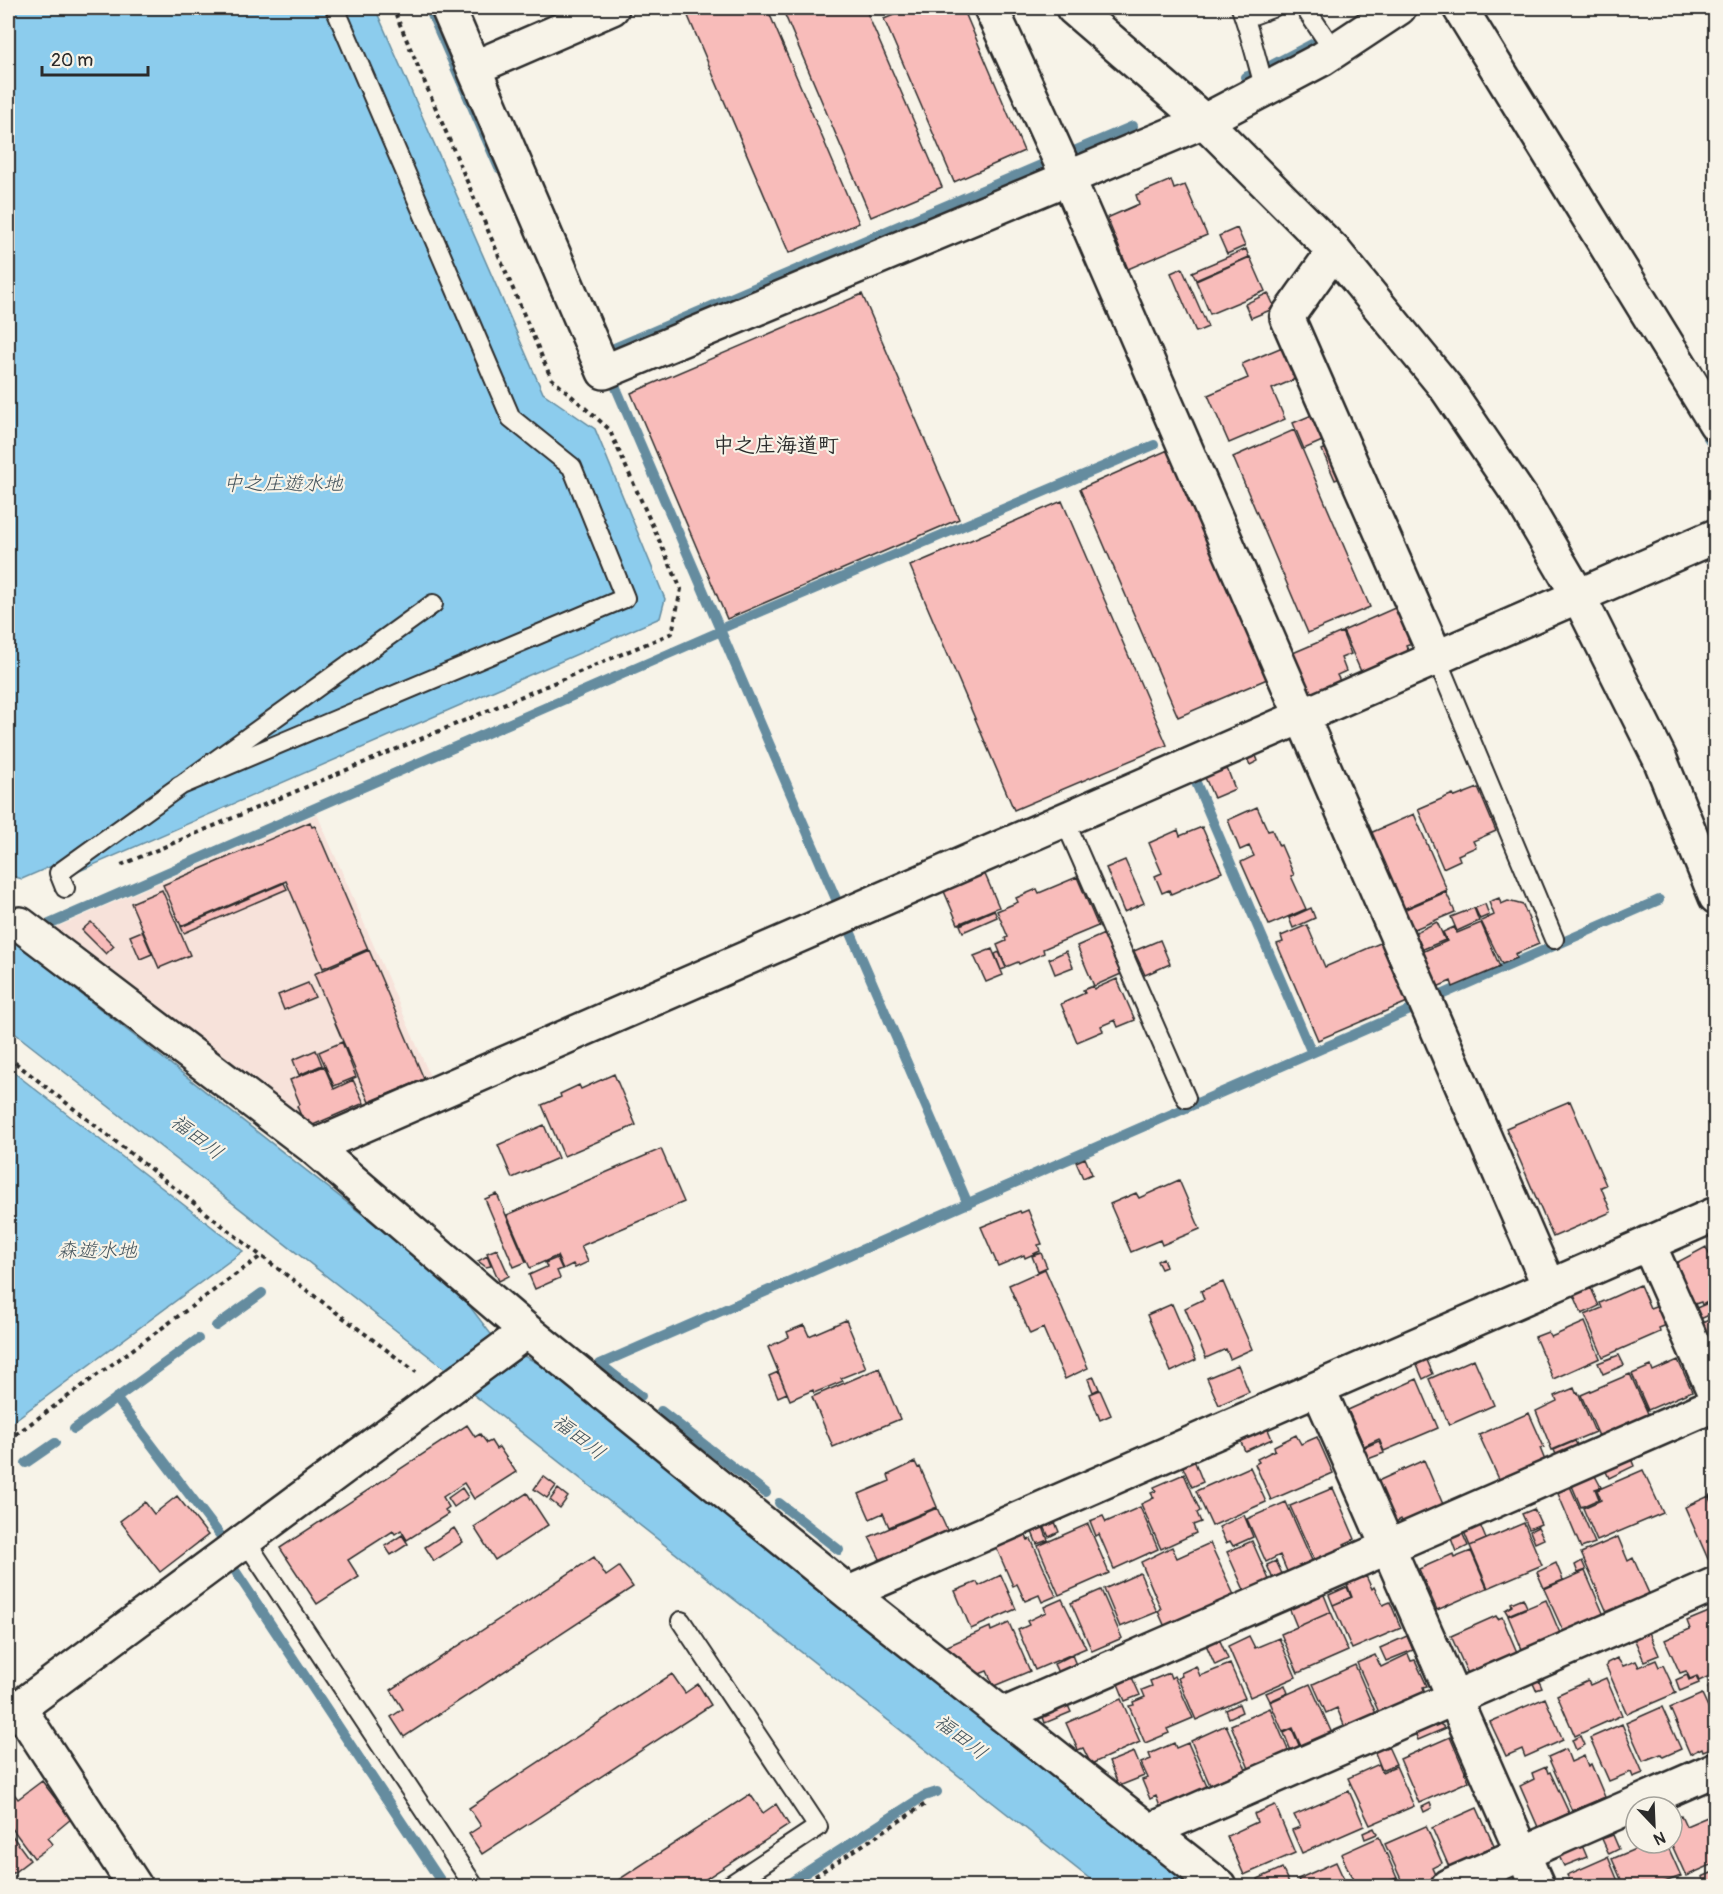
<svg xmlns="http://www.w3.org/2000/svg" width="1723" height="1894" font-family="Pangolin,'Klee One',sans-serif">
  <style>
    .built { fill: #f7e2da }
    .water { fill: #8ccced; stroke: #658c9f; stroke-width: 1.5 }
    .lines { fill: none; stroke-linecap: round; stroke-linejoin: round }
    .stream { stroke: #658c9f; stroke-width: 10 }
    .building { fill: #f8bcba; stroke: #2b2b2b; stroke-width: 1.5 }
    .lane-casing { stroke: #2b2b2b; stroke-width: 22 }
    .street-casing { stroke: #2b2b2b; stroke-width: 38 }
    .secondary-casing { stroke: #2b2b2b; stroke-width: 38 }
    .path { stroke: #2b2b2b; stroke-width: 4; stroke-dasharray: 4.5 4.5; stroke-linecap: butt }
    .lane { stroke: #f7f3e8; stroke-width: 18 }
    .street { stroke: #f7f3e8; stroke-width: 33 }
    .secondary { stroke: #f7f3e8; stroke-width: 33 }
    .labels { text-anchor: middle; dominant-baseline: central; stroke-width: 4.5; stroke-linejoin: round; paint-order: stroke }
    .water-label { font-size: 20px; font-style: italic; fill: #43535c; stroke: #f7f3e8 }
    .quarter-label { font-size: 21px; font-weight: bold; fill: #2b2b2b; stroke: #f7f3e8 }
  </style>
  <rect width="100%" height="100%" fill="#f7f3e8"/>
  <filter id="ink" filterUnits="userSpaceOnUse"><feTurbulence type="fractalNoise" baseFrequency=".0167" numOctaves="2"/><feDisplacementMap in="SourceGraphic" scale="12" xChannelSelector="R" yChannelSelector="G"/><feConvolveMatrix kernelMatrix="1 2 1 2 8 2 1 2 1" color-interpolation-filters="sRGB"/></filter>
  <g filter="url(#ink)">
    <!-- built -->
    <path class="built" d="M317,814L433,1083L314,1135L50,930Z"/>
    <!-- water -->
    <path class="water" d="M8,8H375L543,393L595,429L665,599L660,618L75,873L56,864L22,879L8,875Z
      M8,934L60,973L67,983L455,1287L490,1333L518,1353L565,1377L1194,1886H1099L474,1395L448,1371L8,1028Z
      M8,1068L243,1251L8,1425Z"/>
    <g class="lines">
      <!-- stream -->
      <path class="stream" d="M429,8L499,168
        M1268,67L1316,42
        M1245,77L1251,75
        M1069,153L1133,126
        M607,351L1043,164
        M614,383L839,906
        M1702,428L1716,450
        M720,629L1154,445
        M1194,778L1312,1053
        M49,924L721,631
        M847,924L968,1204
        M1439,996L1659,900
        M216,1326L262,1293
        M641,1396L600,1364L1417,1007
        M116,1398L220,1535
        M661,1411L766,1493
        M74,1429L198,1339
        M26,1463L55,1443
        M779,1503L839,1550
        M234,1569L444,1886
        M785,1886L924,1796L937,1792"/>
    </g>
    <!-- building -->
    <path class="building" d="M688,8H767L859,223L789,253L685,9Z
      M782,8H865L942,187L871,217Z
      M911,8H963L1024,151L954,182L884,19Z
      M1171,180L1174,189L1185,185L1207,235L1128,269L1107,218L1139,204L1136,195Z
      M1237,228L1245,246L1227,254L1219,236Z
      M1246,249L1249,257L1196,280L1192,272Z
      M1250,257L1265,291L1210,314L1196,281Z
      M1182,268L1208,327L1196,332L1171,273Z
      M1268,293L1275,308L1251,318L1245,304Z
      M862,294L959,519L727,619L631,393Z
      M1287,345L1300,377L1272,389L1285,419L1229,443L1208,395L1248,378L1242,364Z
      M1319,412L1329,438L1304,449L1293,423Z
      M1294,430L1370,607L1308,633L1233,457Z
      M1331,446L1345,476L1335,480L1322,450Z
      M1168,450L1267,679L1178,717L1080,489Z
      M1062,501L1167,745L1014,810L910,566Z
      M1397,607L1412,643L1406,645L1409,653L1373,666L1375,671L1363,676L1343,631Z
      M1342,632L1351,654L1341,658L1346,671L1337,675L1341,683L1312,696L1293,653Z
      M1255,753L1258,761L1250,765L1246,756Z
      M1225,763L1235,789L1214,798L1203,773Z
      M1478,788L1496,831L1473,841L1476,847L1458,855L1460,860L1443,868L1418,809L1453,794L1455,797Z
      M1257,807L1268,831L1272,830L1279,846L1281,845L1294,875L1291,876L1306,909L1269,925L1241,862L1254,856L1249,846L1240,850L1228,820Z
      M1414,814L1447,890L1401,910L1368,834Z
      M310,822L312,827L315,826L368,949L323,968L286,881L181,926L163,885Z
      M1202,827L1222,872L1171,894L1169,890L1162,893L1155,876L1162,873L1149,843L1178,830L1180,836Z
      M1125,860L1144,903L1124,912L1106,868Z
      M984,872L999,907L958,924L943,889Z
      M1077,877L1098,926L1043,949L1044,953L1019,964L1018,962L1006,967L997,945L1006,941L1005,938L1008,937L997,911L1018,902L1016,898L1037,889L1039,893Z
      M284,883L287,889L184,933L181,927Z
      M162,890L190,955L159,968L131,903Z
      M1446,892L1455,912L1410,931L1401,911Z
      M1499,898L1501,904L1508,901L1523,905L1539,944L1515,954L1517,958L1502,964L1481,921L1494,915L1489,902Z
      M1485,904L1489,915L1480,919L1475,908Z
      M1311,908L1315,918L1293,928L1289,918Z
      M1474,908L1479,921L1457,931L1451,917Z
      M994,910L997,917L963,932L960,925Z
      M91,922L114,946L106,954L82,930Z
      M1437,922L1445,940L1421,950L1414,933Z
      M1481,923L1500,967L1453,987L1451,981L1437,987L1422,952L1447,941L1443,932L1454,927L1457,933Z
      M1307,925L1325,967L1387,940L1412,1000L1318,1040L1277,944L1283,942L1281,936Z
      M142,931L152,954L140,959L130,936Z
      M1104,934L1121,974L1094,986L1077,946Z
      M1160,940L1170,964L1145,975L1134,951Z
      M992,949L1003,975L986,982L974,956Z
      M369,950L424,1079L369,1102L314,974Z
      M1066,951L1073,967L1055,974L1049,959Z
      M999,952L1006,968L1001,970L995,954Z
      M1117,979L1135,1020L1118,1027L1115,1020L1101,1026L1103,1031L1077,1042L1061,1004L1085,993L1083,990L1093,986L1094,989Z
      M308,983L315,997L284,1010L278,995Z
      M342,1042L356,1077L334,1086L319,1052Z
      M316,1050L322,1065L299,1075L293,1060Z
      M324,1066L334,1089L353,1080L364,1103L306,1128L297,1106L300,1104L290,1080Z
      M614,1074L636,1125L564,1156L542,1105L561,1097L560,1094L579,1085L581,1089Z
      M1570,1101L1606,1185L1601,1187L1611,1212L1553,1237L1506,1128Z
      M544,1125L558,1158L512,1178L498,1145Z
      M661,1149L684,1202L581,1246L588,1262L575,1268L573,1264L563,1269L557,1256L530,1268L507,1215Z
      M1085,1158L1092,1174L1083,1178L1076,1162Z
      M1179,1180L1200,1229L1162,1245L1160,1240L1131,1252L1110,1204L1136,1193L1139,1198Z
      M497,1194L526,1262L514,1267L485,1199Z
      M1028,1210L1042,1244L1038,1245L1040,1251L1025,1258L1024,1255L998,1266L981,1227L1020,1211L1021,1213Z
      M1706,1247L1709,1254L1713,1253L1716,1257V1304L1713,1299L1702,1305L1701,1302L1692,1305L1674,1264Z
      M497,1249L509,1276L499,1281L487,1253Z
      M1041,1253L1047,1267L1038,1271L1032,1256Z
      M487,1256L491,1266L486,1267L478,1261Z
      M557,1258L562,1269L557,1271L560,1278L535,1289L529,1275L547,1267L545,1263Z
      M1163,1258L1166,1267L1161,1269L1157,1261Z
      M1045,1269L1088,1368L1065,1379L1043,1328L1030,1334L1009,1285Z
      M1223,1282L1252,1349L1230,1359L1226,1349L1206,1358L1185,1308L1204,1299L1201,1291Z
      M1640,1285L1650,1308L1658,1305L1667,1325L1659,1328L1660,1332L1603,1357L1585,1315L1602,1308L1600,1303Z
      M1591,1288L1599,1306L1582,1314L1574,1295Z
      M1713,1301L1716,1312L1698,1320L1694,1309Z
      M1172,1304L1196,1360L1171,1372L1147,1315Z
      M1716,1317V1354L1702,1323Z
      M846,1320L866,1368L841,1378L843,1381L814,1393L813,1390L790,1400L768,1347L789,1337L787,1332L804,1325L809,1336Z
      M1585,1322L1600,1358L1553,1379L1535,1337L1548,1332L1551,1337Z
      M1619,1355L1624,1365L1603,1374L1598,1363Z
      M1426,1358L1433,1374L1423,1379L1416,1363Z
      M1474,1359L1494,1405L1449,1425L1429,1379Z
      M1678,1360L1692,1391L1648,1410L1632,1374L1651,1366L1653,1371Z
      M1238,1365L1249,1392L1219,1405L1207,1378Z
      M879,1368L900,1419L833,1447L812,1397Z
      M778,1372L787,1393L778,1397L769,1376Z
      M1630,1374L1650,1418L1610,1435L1608,1432L1599,1436L1581,1395Z
      M1094,1377L1099,1389L1093,1392L1088,1379Z
      M1417,1379L1438,1428L1384,1451L1379,1439L1364,1446L1348,1410Z
      M1574,1388L1576,1393L1578,1392L1595,1432L1552,1450L1536,1411L1557,1401L1555,1396Z
      M1100,1390L1111,1415L1100,1420L1090,1394Z
      M1529,1413L1544,1447L1540,1448L1546,1463L1516,1476L1514,1473L1499,1479L1479,1435Z
      M467,1425L475,1437L480,1434L487,1443L491,1441L496,1449L499,1447L516,1472L474,1499L464,1483L443,1497L449,1507L445,1510L448,1514L407,1540L401,1530L395,1534L393,1531L348,1560L359,1577L317,1604L280,1548Z
      M1267,1427L1272,1439L1245,1451L1240,1440Z
      M1296,1435L1301,1444L1317,1437L1333,1473L1271,1500L1255,1464L1259,1462L1257,1459L1275,1450L1274,1446Z
      M1379,1441L1384,1453L1368,1459L1363,1448Z
      M1575,1441L1580,1450L1558,1459L1554,1450Z
      M1630,1456L1634,1466L1609,1478L1604,1467Z
      M1194,1460L1203,1482L1192,1487L1182,1465Z
      M1424,1460L1445,1509L1435,1513L1433,1508L1420,1514L1422,1518L1404,1526L1401,1519L1396,1522L1378,1481Z
      M915,1462L918,1468L920,1467L937,1507L889,1527L883,1513L870,1519L859,1494L890,1481L888,1475Z
      M1250,1467L1266,1502L1212,1526L1196,1491Z
      M1643,1470L1663,1513L1597,1541L1583,1508L1601,1500L1597,1490Z
      M1593,1472L1601,1487L1595,1489L1599,1499L1581,1507L1570,1481Z
      M1184,1474L1200,1511L1197,1513L1201,1522L1193,1525L1196,1533L1161,1549L1141,1504L1154,1498L1151,1493L1156,1491L1154,1487Z
      M543,1476L556,1486L547,1498L534,1489Z
      M1569,1484L1595,1543L1581,1548L1556,1489Z
      M462,1488L468,1497L454,1507L448,1498Z
      M1333,1488L1355,1539L1344,1544L1347,1551L1316,1564L1290,1506Z
      M558,1489L568,1497L560,1508L550,1500Z
      M527,1493L548,1525L495,1560L474,1527Z
      M1716,1493V1505H1715L1710,1495Z
      M177,1496L208,1535L160,1572L120,1521L145,1502L154,1514Z
      M1709,1496L1714,1506L1716,1505V1555L1708,1559L1685,1507Z
      M1286,1502L1314,1565L1289,1576L1280,1555L1266,1562L1247,1519Z
      M1140,1507L1158,1549L1114,1569L1099,1534L1096,1536L1090,1521L1103,1516L1106,1522Z
      M937,1508L948,1532L881,1561L869,1537Z
      M1534,1509L1541,1524L1529,1529L1522,1514Z
      M1244,1515L1253,1537L1233,1546L1230,1541L1226,1543L1219,1527Z
      M1478,1520L1486,1539L1470,1546L1462,1527Z
      M1055,1522L1059,1532L1049,1537L1044,1526Z
      M1524,1523L1542,1565L1488,1588L1470,1546Z
      M1088,1524L1109,1573L1059,1595L1038,1546Z
      M1043,1527L1048,1540L1037,1544L1032,1532Z
      M1538,1527L1544,1539L1535,1543L1530,1531Z
      M454,1528L463,1542L434,1561L425,1547Z
      M1460,1528L1468,1546L1456,1552L1449,1533Z
      M1025,1534L1028,1540L1031,1539L1056,1596L1042,1602L1039,1595L1025,1601L1017,1584L1013,1586L996,1547Z
      M402,1535L408,1544L391,1555L385,1546Z
      M1618,1537L1628,1561L1633,1558L1651,1598L1610,1619L1581,1553Z
      M1252,1541L1270,1582L1245,1592L1227,1552Z
      M1210,1543L1235,1597L1165,1627L1158,1611L1161,1609L1141,1562L1172,1547L1177,1558Z
      M1471,1551L1487,1588L1437,1610L1419,1569L1453,1554L1454,1558Z
      M594,1557L606,1576L619,1567L633,1587L404,1737L391,1717L403,1709L391,1690Z
      M1276,1561L1285,1580L1275,1584L1267,1565Z
      M1582,1561L1586,1570L1578,1573L1575,1565Z
      M1556,1563L1563,1580L1544,1588L1537,1572Z
      M1585,1571L1606,1620L1566,1637L1544,1589Z
      M1140,1573L1157,1612L1120,1627L1104,1589Z
      M1001,1575L1016,1609L971,1629L955,1591L977,1582L979,1586Z
      M1366,1576L1372,1589L1374,1587L1383,1605L1390,1602L1401,1628L1352,1649L1333,1605L1352,1597L1347,1584Z
      M1347,1587L1351,1597L1333,1605L1329,1595Z
      M1101,1590L1122,1638L1092,1651L1071,1603Z
      M1322,1590L1331,1612L1297,1627L1288,1605Z
      M1523,1598L1527,1607L1508,1615L1505,1610L1512,1606L1511,1603Z
      M1062,1599L1086,1648L1035,1670L1018,1630L1029,1625L1027,1621L1046,1612L1044,1607Z
      M1546,1600L1562,1638L1524,1654L1508,1616Z
      M1711,1611L1716,1620V1673L1699,1681L1697,1676L1690,1679L1686,1671L1680,1673L1665,1640L1690,1629L1687,1621Z
      M1331,1612L1348,1651L1298,1673L1281,1634Z
      M1496,1616L1498,1619L1502,1617L1519,1657L1468,1674L1451,1636Z
      M1009,1623L1030,1671L994,1686L987,1671L977,1675L943,1648L990,1627L991,1631Z
      M1648,1630L1659,1655L1644,1661L1633,1636Z
      M1217,1634L1228,1659L1215,1665L1204,1640Z
      M1249,1636L1255,1648L1279,1638L1296,1677L1250,1697L1228,1646Z
      M1407,1636L1413,1650L1386,1661L1380,1648Z
      M1408,1654L1411,1661L1415,1660L1427,1686L1423,1687L1425,1693L1381,1717L1357,1663L1375,1655L1381,1667Z
      M1072,1655L1078,1670L1060,1677L1054,1664Z
      M1617,1658L1623,1666L1636,1661L1639,1667L1656,1660L1659,1667L1663,1665L1676,1693L1627,1714L1606,1666L1607,1663Z
      M1230,1664L1245,1698L1196,1720L1178,1678L1182,1676L1181,1673L1196,1666L1200,1676Z
      M1355,1665L1377,1716L1346,1730L1337,1708L1326,1713L1313,1684Z
      M1130,1673L1140,1695L1125,1701L1116,1679Z
      M1169,1673L1171,1678L1174,1676L1193,1718L1167,1729L1169,1733L1145,1743L1129,1706L1134,1705L1133,1702L1145,1697L1142,1690L1152,1686L1150,1681Z
      M672,1674L685,1693L698,1684L711,1705L482,1854L469,1834L481,1826L469,1808Z
      M1687,1675L1689,1680L1696,1677L1699,1683L1680,1691L1676,1680Z
      M1606,1678L1622,1715L1575,1736L1557,1695L1588,1681L1590,1685Z
      M1538,1679L1542,1688L1536,1690L1532,1681Z
      M1310,1684L1334,1738L1303,1751L1293,1728L1283,1732L1270,1702Z
      M1285,1685L1288,1693L1270,1701L1266,1693Z
      M1716,1685V1707L1708,1688Z
      M1702,1694L1716,1724V1746L1703,1751L1702,1748L1690,1754L1670,1708Z
      M1545,1698L1563,1740L1525,1757L1522,1749L1506,1756L1490,1722Z
      M1121,1699L1140,1742L1091,1764L1083,1748L1078,1750L1066,1723Z
      M1066,1701L1071,1712L1045,1723L1041,1711Z
      M1239,1704L1242,1712L1229,1718L1226,1710Z
      M1662,1707L1681,1749L1663,1757L1661,1754L1643,1761L1626,1723Z
      M1270,1708L1291,1757L1250,1771L1231,1725Z
      M1435,1721L1446,1728L1418,1740L1414,1730Z
      M1622,1724L1643,1773L1633,1777L1631,1772L1609,1781L1590,1738Z
      M1226,1725L1246,1769L1210,1785L1191,1741Z
      M1292,1729L1302,1752L1293,1756L1284,1733Z
      M1581,1736L1585,1745L1576,1750L1572,1740Z
      M1450,1737L1469,1781L1419,1803L1400,1759Z
      M1386,1742L1396,1764L1382,1770L1373,1748Z
      M1174,1743L1176,1748L1188,1743L1209,1791L1162,1812L1156,1796L1150,1799L1142,1780L1148,1778L1141,1763L1151,1759L1149,1754Z
      M1566,1749L1571,1762L1584,1756L1588,1766L1591,1764L1605,1797L1572,1811L1548,1757Z
      M1134,1752L1144,1776L1119,1786L1109,1762Z
      M1379,1764L1382,1772L1396,1766L1414,1806L1370,1825L1348,1778Z
      M1546,1767L1548,1773L1550,1772L1569,1813L1538,1827L1520,1786L1534,1779L1532,1773Z
      M42,1781L71,1819L48,1838L53,1844L34,1858L8,1823V1793L11,1790L18,1799Z
      M1349,1791L1364,1826L1302,1853L1292,1830L1300,1827L1294,1815Z
      M750,1794L763,1813L776,1804L789,1825L695,1886H609Z
      M1430,1803L1432,1808L1424,1812L1422,1807Z
      M1275,1805L1295,1853L1244,1875L1227,1836L1257,1822L1254,1814Z
      M1477,1808L1494,1846L1483,1851L1485,1854L1450,1869L1432,1828Z
      M1681,1815L1686,1826L1712,1815L1716,1822V1863L1686,1876L1671,1843L1672,1820Z
      M1636,1823V1841L1629,1826Z
      M1426,1826L1442,1863L1432,1868L1436,1877L1413,1886H1404L1385,1844Z
      M1374,1828L1377,1834L1365,1839L1363,1833Z
      M8,1830L30,1860L8,1877Z
      M1613,1835L1619,1849L1609,1854L1602,1839Z
      M1379,1837L1397,1878L1377,1886H1356L1341,1854Z
      M1581,1843L1587,1857L1564,1866L1558,1854Z
      M1649,1843H1659L1663,1852L1669,1849L1681,1876L1654,1886H1624L1612,1859Z
      M1659,1843H1666L1668,1848L1663,1851Z
      M1608,1857L1620,1886H1560L1558,1883L1569,1879L1567,1875Z
      M1336,1862L1347,1886H1301L1298,1879Z
      M1282,1868L1290,1886H1261L1258,1879Z
      M1716,1871V1886H1706L1702,1877Z
      M1504,1880L1507,1886H1488Z"/>
    <g class="lines">
      <!-- lane casing -->
      <g class="lane-casing">
        <path id="lane" d="M1241,8C1251,35 1257,62 1265,89
          M1305,8L1334,51
          M1245,18L1272,8
          M1436,657L1554,939
          M179,786L625,598L572,467L511,418L335,8
          M1064,819L1186,1098
          M65,888L59,873L433,604
          M245,1540L474,1886
          M681,1621L818,1827L729,1886"/>
      </g>
      <!-- street casing -->
      <g class="street-casing">
        <path id="street" d="M448,8L604,372L1204,121L1322,59L1399,8
          M991,8L1069,180L1549,1286
          M1460,8L1716,424
          M474,68L612,8
          M1334,251L1287,317L1436,657
          M20,924L313,1147L527,1331L849,1593L1219,1886
          M313,1147L1716,536
          M1648,1243L1716,1396
          M1318,1388L1537,1886
          M849,1593L1716,1214
          M19,1708L135,1886
          M1003,1715L1716,1404
          M8,1716L527,1331
          M1149,1831L1716,1584
          M1448,1886L1716,1769"/>
      </g>
      <!-- secondary casing -->
      <g class="secondary-casing">
        <path id="secondary" d="M1073,8L1204,121L1334,251L1447,389L1523,501L1578,595L1659,757L1716,897"/>
      </g>
      <!-- path -->
      <path class="path" d="M121,865L672,633L681,589L609,429L551,378L393,8
        M8,1057L261,1256L416,1372
        M8,1440L261,1256
        M800,1886L927,1803"/>
      <!-- lane -->
      <use href="#lane" class="lane"/>
      <!-- street -->
      <use href="#street" class="street"/>
      <!-- secondary -->
      <use href="#secondary" class="secondary"/>
    </g>
  </g>
  <g class="labels">
    <!-- water labels -->
    <g class="water-label">
      <text x="283" y="483">中之庄遊水地</text>
      <text transform="translate(197 1137) rotate(38)">福田川</text>
      <text x="97" y="1250">森遊水地</text>
      <text transform="translate(579 1437) rotate(38)">福田川</text>
      <text transform="translate(961 1737) rotate(38)">福田川</text>
    </g>
    <!-- quarter labels -->
    <g class="quarter-label">
      <text x="776" y="445">中之庄海道町</text>
    </g>
  </g>
  <!-- margin -->
  <rect width="1723" height="1894" fill="none" stroke="#f7f3e8" stroke-width="30"/>
  <rect x="15" y="15" width="1693" height="1864" fill="none" stroke="#2b2b2b" stroke-width="2" filter="url(#ink)"/>
  <!-- north arrow -->
  <g transform="translate(1654 1825) rotate(157)"><circle r="28" fill="#f7f3e8" stroke="#a5a39c" stroke-width="1.5"/>
  <path d="M0-4.5L10 22L0 15L-10 22Z" fill="#2b2b2b"/>
  <text y="-9" font-size="16" font-weight="bold" text-anchor="middle" fill="#2b2b2b">N</text>
  </g>
  <!-- scale -->
  <path d="M42 66v9h106v-9" fill="none" stroke="#2b2b2b" stroke-width="3"/>
  <text x="51" y="66" font-size="18" fill="#2b2b2b" stroke="#f7f3e8" stroke-width="4.5" paint-order="stroke">20 m</text>
</svg>
